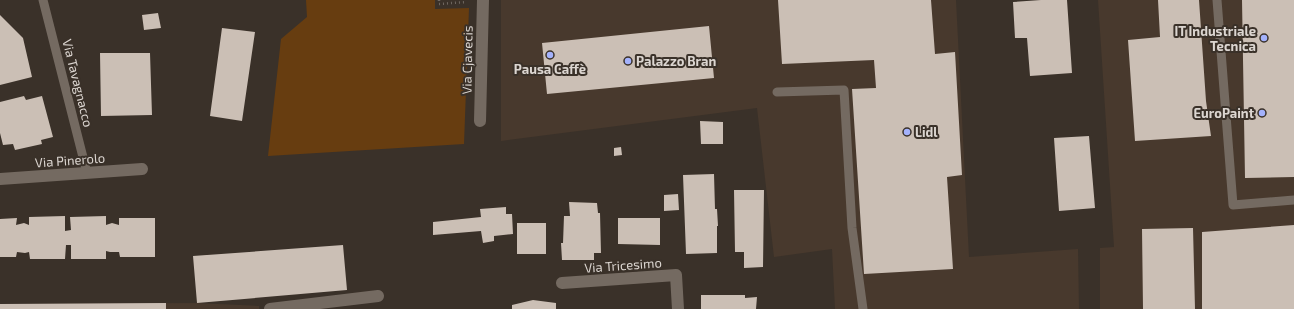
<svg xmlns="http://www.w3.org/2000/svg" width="1294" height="309" font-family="'Exo 2',sans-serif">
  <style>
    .built { fill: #48392d }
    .green { fill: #673d10 }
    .building { fill: #cbbfb5 }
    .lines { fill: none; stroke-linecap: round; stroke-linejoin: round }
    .path { stroke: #706861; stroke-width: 2.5; stroke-dasharray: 1 3; stroke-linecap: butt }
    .lane { stroke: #746a61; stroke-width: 9 }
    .street { stroke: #746a61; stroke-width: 12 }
    .poi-dot { fill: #a4b2fc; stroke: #3a3129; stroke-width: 1.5 }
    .labels { text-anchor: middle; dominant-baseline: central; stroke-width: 4; stroke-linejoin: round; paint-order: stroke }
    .poi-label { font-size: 13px; font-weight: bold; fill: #dcd6d1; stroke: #3a3129; text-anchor: end }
    .street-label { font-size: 13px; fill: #dcd6d1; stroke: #3a3129 }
  </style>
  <rect width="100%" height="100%" fill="#3a3129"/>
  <!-- built -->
  <path class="built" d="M501,0H956L969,257L1078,249L1079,309H835L832,249L774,257L757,108L501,141Z
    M1098,0H1294V309H1100V248L1114,247Z
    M197,303L259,306V309H0V304Z"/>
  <!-- green -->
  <path class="green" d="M306,0H435V9L469,8L464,144L268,156L281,39L307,17Z"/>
  <!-- building -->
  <path class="building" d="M778,0H931L935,54L955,52L962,175L947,177L953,269L864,274L852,89L876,88L874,60L782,64Z
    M1041,0H1067L1072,73L1030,76L1027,38H1015L1013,2Z
    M1158,0H1199L1206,101L1211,136L1135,141L1128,40L1160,37Z
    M1242,0H1294V177L1245,178Z
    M158,13L161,28L144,30L142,15Z
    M0,15L23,38L32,77L0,85Z
    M709,26L714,78L547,94L542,43Z
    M222,28L255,32L242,121L210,116Z
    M100,53H150L152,115L101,116Z
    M24,96L26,100L42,96L53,137L41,140L42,144L15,150L13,144L3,145L0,133V102Z
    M700,121L723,122V144H701Z
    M1089,136L1095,208L1059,211L1054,138Z
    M621,147L622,155L614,156V148Z
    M714,174L715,209H717L718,226H717V253L686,254L683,175Z
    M734,190H764L763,267L744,268V252H735Z
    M678,194L679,210L664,211V195Z
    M569,202L597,203L598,213H600L601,253H594V260H562L561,243H563L564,216H570Z
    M506,207V214H512L513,234L494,236V241L483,243L481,231L433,235V222L481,217L480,209Z
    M65,216V231L71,230L70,217L106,216V225L112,223L119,225V218H155V257H120L119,252H110L106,251V259H71V245H66L65,259H30L29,252L25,253L17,252L16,257H0V219L17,218L16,225L24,223L29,225V217Z
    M618,218H660V245L618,244Z
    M517,223H546V254H517Z
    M1294,225V309H1202V232Z
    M1193,228L1195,309H1143L1142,229Z
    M343,245L347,290L197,303L193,256Z
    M701,295H745V298L757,297L756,309H701Z
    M533,300L556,303V309H512V305Z
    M166,303V309H0V304Z"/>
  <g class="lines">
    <!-- path -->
    <path class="path" d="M439,0V4L466,2"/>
    <!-- lane -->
    <path class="lane" d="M43,0L87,173
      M1217,0L1233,205L1294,200
      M777,92L844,90L852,228L863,309"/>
    <!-- street -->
    <path class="street" d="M480,121L483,0
      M0,179L142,169
      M562,283L676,275L678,309
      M270,309L378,296"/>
  </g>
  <!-- markers -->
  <g class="poi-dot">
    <circle cx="1264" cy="38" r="4"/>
    <circle cx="550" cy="55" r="4"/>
    <circle cx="628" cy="61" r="4"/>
    <circle cx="1262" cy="113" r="4"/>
    <circle cx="907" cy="132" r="4"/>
  </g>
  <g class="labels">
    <!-- poi labels -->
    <g class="poi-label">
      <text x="1256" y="31">IT Industriale<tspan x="1256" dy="15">Tecnica</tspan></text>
      <text x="636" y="61" text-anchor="start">Palazzo Bran</text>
      <text x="550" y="69" text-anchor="middle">Pausa Caffè</text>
      <text x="1254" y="113">EuroPaint</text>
      <text x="915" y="132" text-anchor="start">Lidl</text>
    </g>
    <!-- street labels -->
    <g class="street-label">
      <text transform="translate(467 60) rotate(-89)">Via Cjavecis</text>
      <text transform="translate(78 83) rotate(76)">Via Tavagnacco</text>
      <text transform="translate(70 160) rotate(-4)">Via Pinerolo</text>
      <text transform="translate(623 265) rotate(-4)">Via Tricesimo</text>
    </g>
  </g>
</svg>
